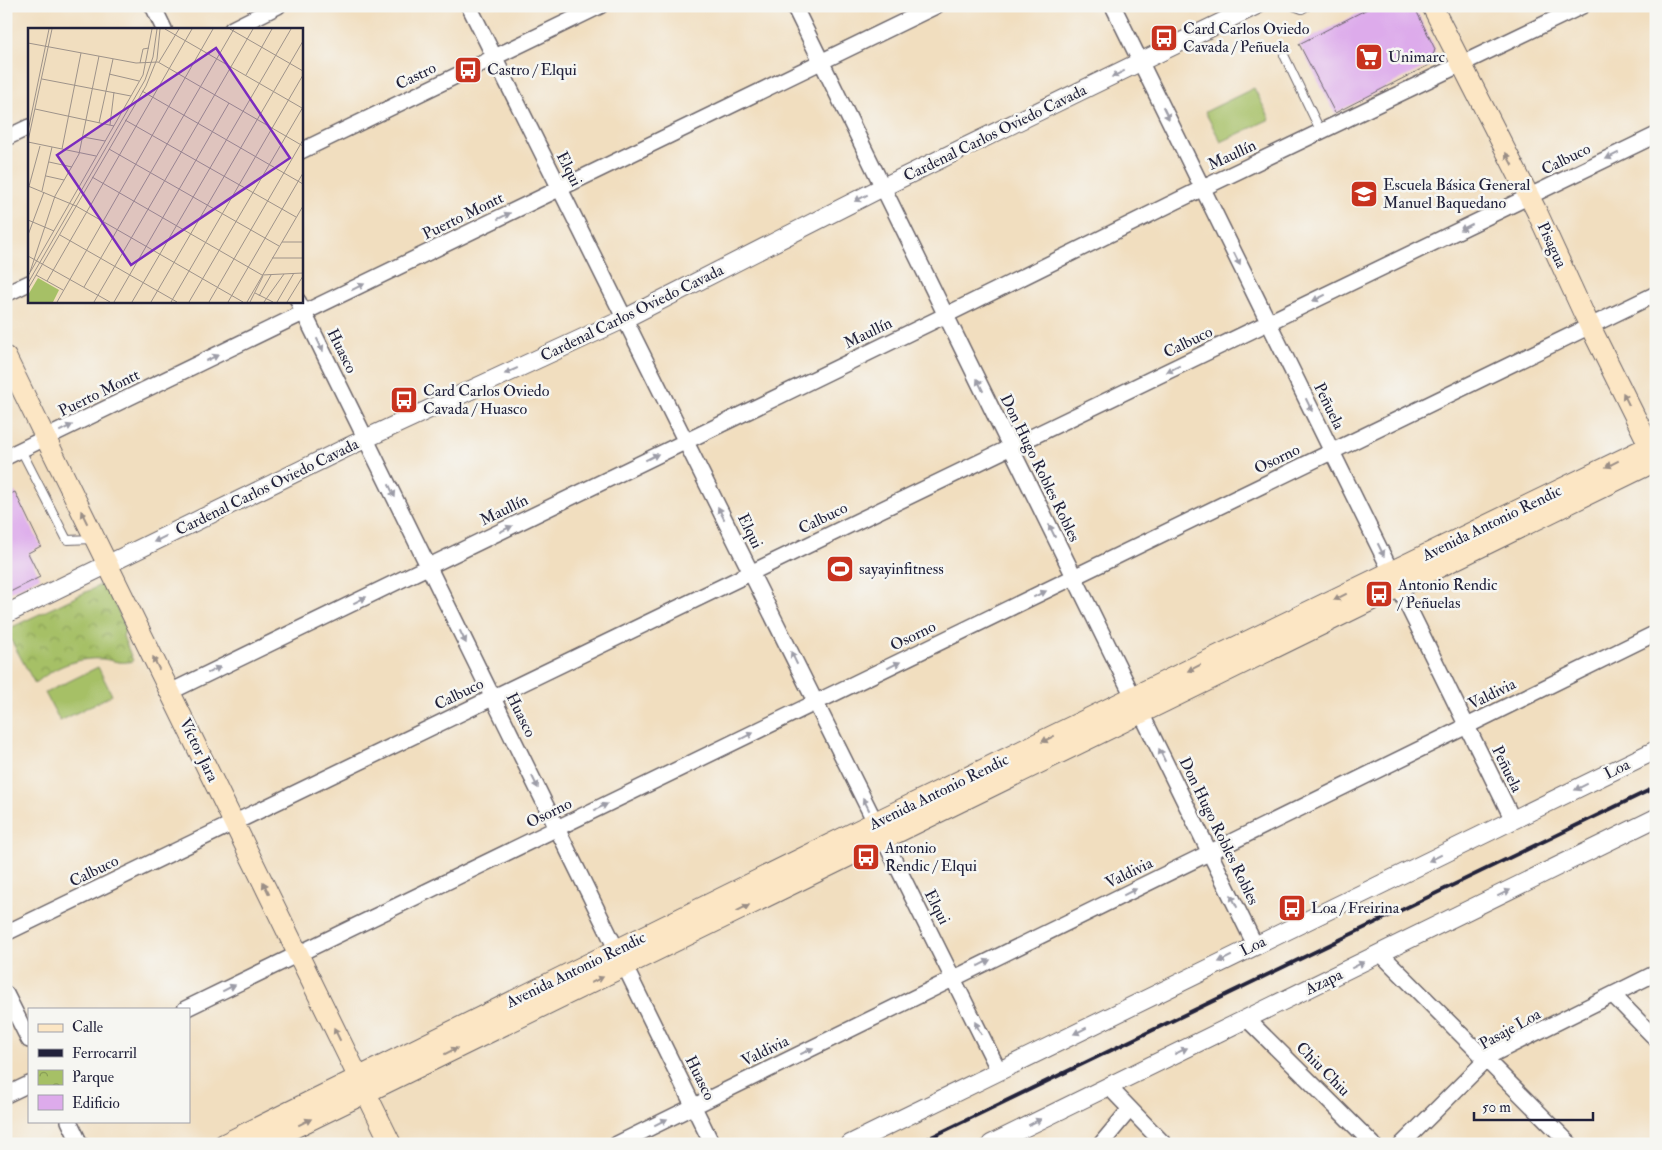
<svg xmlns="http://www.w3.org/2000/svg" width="1662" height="1150" font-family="'IM FELL Double Pica',serif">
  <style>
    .park { fill: url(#park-crowns); stroke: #647150 }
    .garden { fill: #a6c066; stroke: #647150 }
    .building { fill: #ddabeb }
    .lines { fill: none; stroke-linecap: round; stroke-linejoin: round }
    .service-casing { stroke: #6a6469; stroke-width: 10 }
    .minor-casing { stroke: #6a6469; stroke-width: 18 }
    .tertiary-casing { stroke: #6a6469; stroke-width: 20 }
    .secondary-casing { stroke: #6a6469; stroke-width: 22 }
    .service { stroke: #fff; stroke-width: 8 }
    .minor { stroke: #fff; stroke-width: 15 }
    .tertiary { stroke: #fff; stroke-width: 18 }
    .secondary { stroke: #fce6c4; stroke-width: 20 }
    .rail { stroke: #22223b; stroke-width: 4 }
    .oneway { fill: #9c9ca7 }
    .oneway2 { fill: #9a8e86 }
    .labels { text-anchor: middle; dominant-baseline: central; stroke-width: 5; stroke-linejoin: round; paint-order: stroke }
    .poi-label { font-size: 16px; fill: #22223b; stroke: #f6f6f2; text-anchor: start }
    .street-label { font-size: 16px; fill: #22223b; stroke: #f6f6f2 }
    .inset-road { fill: none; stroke: #9e938a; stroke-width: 1 }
    .view { fill: #7b2cbf; fill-opacity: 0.15; stroke: #7b2cbf; stroke-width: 2.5 }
    .inset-edge { fill: none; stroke: #22223b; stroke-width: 2.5 }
  </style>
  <defs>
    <pattern id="park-crowns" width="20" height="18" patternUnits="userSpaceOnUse" patternTransform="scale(1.25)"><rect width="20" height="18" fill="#a6c066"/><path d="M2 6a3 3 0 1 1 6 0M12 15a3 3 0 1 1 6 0" fill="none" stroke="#879c55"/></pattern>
  </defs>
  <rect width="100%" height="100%" fill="#f6f6f2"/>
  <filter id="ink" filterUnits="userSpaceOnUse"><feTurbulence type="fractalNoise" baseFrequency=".02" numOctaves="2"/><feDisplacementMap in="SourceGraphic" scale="10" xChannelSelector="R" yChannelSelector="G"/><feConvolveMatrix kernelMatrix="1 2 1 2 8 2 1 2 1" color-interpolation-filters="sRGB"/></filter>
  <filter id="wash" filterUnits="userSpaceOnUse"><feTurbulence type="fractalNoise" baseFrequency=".0096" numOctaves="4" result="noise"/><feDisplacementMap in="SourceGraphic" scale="20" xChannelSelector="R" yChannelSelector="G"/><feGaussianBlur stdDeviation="1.12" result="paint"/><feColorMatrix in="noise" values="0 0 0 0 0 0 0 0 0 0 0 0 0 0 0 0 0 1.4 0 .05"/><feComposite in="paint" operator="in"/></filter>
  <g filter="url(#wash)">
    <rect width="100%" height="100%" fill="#f1debf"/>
    <!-- park -->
    <path class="park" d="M105,583L126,628L123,636L133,661C120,664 116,661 103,659C78,657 53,667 35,684L10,638V628Z"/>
    <!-- garden -->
    <path class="garden" d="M1254,88L1270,119L1221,142L1205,112Z
      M98,667L112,695L60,721L45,693Z"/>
    <g id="blocks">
      <!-- building -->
      <path class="building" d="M1373,6H1414L1435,49L1431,64L1335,113L1299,44Z
        M15,492L41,546L28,553L40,577L6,594V496Z"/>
    </g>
  </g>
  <g filter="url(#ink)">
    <use href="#blocks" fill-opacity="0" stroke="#6a6469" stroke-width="1"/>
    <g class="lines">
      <!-- service casing -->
      <g class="service-casing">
        <path id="service" d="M1294,6L1302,9L1307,6
          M1284,55L1321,132
          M21,450L67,540L93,539"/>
      </g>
      <!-- minor casing -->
      <g class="minor-casing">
        <path id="minor" d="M153,6L164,29
          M469,6L999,1071
          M794,6L1255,945
          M1113,6L1513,820
          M232,29L278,6
          M6,138L29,127
          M301,151L600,6
          M6,294L29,283
          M298,301L712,1144
          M6,457L936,6
          M170,692L946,315L1203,188L1582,6
          M6,933L1656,135
          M1381,954L1570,1144
          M6,994L29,1040
          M1613,995L1656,1039
          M185,1009L1656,294
          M1247,1019L1373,1144
          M1108,1086L1164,1144
          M6,1095L29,1084
          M69,1121L80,1144
          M617,1144L1656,633
          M1101,1144L1130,1109
          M1402,1144L1491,1055L1656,973"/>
      </g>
      <!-- tertiary casing -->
      <g class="tertiary-casing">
        <path id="tertiary" d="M6,614L352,445L624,319L883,187L1255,6
          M850,1144L1656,750
          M991,1144L1656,818"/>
      </g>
      <!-- secondary casing -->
      <g class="secondary-casing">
        <path id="secondary" d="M1432,6L1537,212L1583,312L1655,457
          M6,357L391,1144
          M224,1144L875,822L1656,443
          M261,1144L1656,461"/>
      </g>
      <!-- service -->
      <use href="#service" class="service"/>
      <!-- minor -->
      <use href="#minor" class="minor"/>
      <!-- tertiary -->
      <use href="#tertiary" class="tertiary"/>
      <!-- secondary -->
      <use href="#secondary" class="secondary"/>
      <!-- rail -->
      <path class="rail" d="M917,1144L1656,787"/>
    </g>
    <!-- one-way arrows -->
    <defs><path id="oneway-solid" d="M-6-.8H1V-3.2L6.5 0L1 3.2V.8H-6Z" transform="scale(1.25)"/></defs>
    <g class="oneway">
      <use href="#oneway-solid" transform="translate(1118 74) rotate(154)"/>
      <use href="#oneway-solid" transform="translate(1166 113) rotate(64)"/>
      <use href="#oneway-solid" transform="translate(1612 156) rotate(154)"/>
      <use href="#oneway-solid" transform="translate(861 198) rotate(153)"/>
      <use href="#oneway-solid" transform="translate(504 216) rotate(-26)"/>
      <use href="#oneway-solid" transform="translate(1466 227) rotate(154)"/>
      <use href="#oneway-solid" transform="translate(1237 259) rotate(64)"/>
      <use href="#oneway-solid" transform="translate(358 287) rotate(-26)"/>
      <use href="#oneway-solid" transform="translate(1319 298) rotate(154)"/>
      <use href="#oneway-solid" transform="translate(320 345) rotate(64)"/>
      <use href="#oneway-solid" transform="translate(212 358) rotate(-26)"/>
      <use href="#oneway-solid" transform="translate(1173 369) rotate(154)"/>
      <use href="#oneway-solid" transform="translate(511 371) rotate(155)"/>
      <use href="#oneway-solid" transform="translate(980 385) rotate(-116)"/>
      <use href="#oneway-solid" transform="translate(1309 405) rotate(64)"/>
      <use href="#oneway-solid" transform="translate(66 428) rotate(-26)"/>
      <use href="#oneway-solid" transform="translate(652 457) rotate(-26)"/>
      <use href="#oneway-solid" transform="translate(392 491) rotate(64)"/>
      <use href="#oneway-solid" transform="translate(721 513) rotate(-117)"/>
      <use href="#oneway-solid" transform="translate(506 529) rotate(-26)"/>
      <use href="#oneway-solid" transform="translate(1052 531) rotate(-116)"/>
      <use href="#oneway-solid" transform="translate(160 539) rotate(154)"/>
      <use href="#oneway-solid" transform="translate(1381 550) rotate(64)"/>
      <use href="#oneway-solid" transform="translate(1040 594) rotate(-26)"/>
      <use href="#oneway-solid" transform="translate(360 600) rotate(-26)"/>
      <use href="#oneway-solid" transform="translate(463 637) rotate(64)"/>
      <use href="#oneway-solid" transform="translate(794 658) rotate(-116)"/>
      <use href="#oneway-solid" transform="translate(894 665) rotate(-26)"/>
      <use href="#oneway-solid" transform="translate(214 670) rotate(-26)"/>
      <use href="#oneway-solid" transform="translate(747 736) rotate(-26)"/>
      <use href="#oneway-solid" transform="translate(1162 755) rotate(-116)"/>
      <use href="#oneway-solid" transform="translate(535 782) rotate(64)"/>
      <use href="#oneway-solid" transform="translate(1581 787) rotate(154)"/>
      <use href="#oneway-solid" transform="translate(866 804) rotate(-117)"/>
      <use href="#oneway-solid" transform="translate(601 807) rotate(-26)"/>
      <use href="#oneway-solid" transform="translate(1435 858) rotate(154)"/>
      <use href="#oneway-solid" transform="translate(1130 892) rotate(-26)"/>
      <use href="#oneway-solid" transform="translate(1504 893) rotate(-26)"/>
      <use href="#oneway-solid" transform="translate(1234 901) rotate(-116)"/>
      <use href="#oneway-solid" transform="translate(1225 959) rotate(154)"/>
      <use href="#oneway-solid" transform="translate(984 963) rotate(-26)"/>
      <use href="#oneway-solid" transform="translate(1358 965) rotate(-26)"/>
      <use href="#oneway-solid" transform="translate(229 988) rotate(-26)"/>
      <use href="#oneway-solid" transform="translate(978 1028) rotate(-117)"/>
      <use href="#oneway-solid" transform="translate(1080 1031) rotate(154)"/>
      <use href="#oneway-solid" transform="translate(807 1051) rotate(-26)"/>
      <use href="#oneway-solid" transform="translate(1181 1051) rotate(-26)"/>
      <use href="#oneway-solid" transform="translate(661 1122) rotate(-26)"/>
      <use href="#oneway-solid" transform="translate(1035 1122) rotate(-26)"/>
    </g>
    <g class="oneway2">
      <use href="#oneway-solid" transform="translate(1509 159) rotate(-118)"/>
      <use href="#oneway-solid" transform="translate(1626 399) rotate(-116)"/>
      <use href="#oneway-solid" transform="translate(1612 464) rotate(154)"/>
      <use href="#oneway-solid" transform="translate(84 517) rotate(-116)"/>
      <use href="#oneway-solid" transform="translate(1340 597) rotate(154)"/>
      <use href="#oneway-solid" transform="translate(156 663) rotate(-116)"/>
      <use href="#oneway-solid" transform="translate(1194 668) rotate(154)"/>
      <use href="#oneway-solid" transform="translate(1048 739) rotate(154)"/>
      <use href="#oneway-solid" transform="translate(266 888) rotate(-116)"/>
      <use href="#oneway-solid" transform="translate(743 908) rotate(-26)"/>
      <use href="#oneway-solid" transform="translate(597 980) rotate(-26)"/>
      <use href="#oneway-solid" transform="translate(337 1034) rotate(-116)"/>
      <use href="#oneway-solid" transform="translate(451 1051) rotate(-26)"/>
      <use href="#oneway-solid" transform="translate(305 1122) rotate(-26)"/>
    </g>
  </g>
  <!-- icons -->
  <defs>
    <g id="bus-square" transform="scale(1.4375)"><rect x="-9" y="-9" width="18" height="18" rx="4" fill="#c8321e" stroke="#f6f6f2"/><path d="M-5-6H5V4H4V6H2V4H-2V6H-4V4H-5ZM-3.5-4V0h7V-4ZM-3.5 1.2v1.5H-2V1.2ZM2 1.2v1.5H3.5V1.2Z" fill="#fff"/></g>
    <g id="supermarket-square" transform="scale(1.4375)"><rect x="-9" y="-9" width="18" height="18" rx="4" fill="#c8321e" stroke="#f6f6f2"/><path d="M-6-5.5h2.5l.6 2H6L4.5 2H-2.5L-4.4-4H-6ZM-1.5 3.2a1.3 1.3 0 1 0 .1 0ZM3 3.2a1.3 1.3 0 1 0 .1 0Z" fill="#fff"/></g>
    <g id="school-square" transform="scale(1.4375)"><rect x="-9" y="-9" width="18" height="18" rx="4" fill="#c8321e" stroke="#f6f6f2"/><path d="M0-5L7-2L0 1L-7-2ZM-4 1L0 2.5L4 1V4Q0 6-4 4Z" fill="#fff"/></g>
    <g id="stadium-square" transform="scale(1.4375)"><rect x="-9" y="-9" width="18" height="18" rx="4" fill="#c8321e" stroke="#f6f6f2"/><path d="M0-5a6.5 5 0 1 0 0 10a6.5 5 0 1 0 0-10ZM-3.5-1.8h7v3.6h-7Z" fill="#fff"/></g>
  </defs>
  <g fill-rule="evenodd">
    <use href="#bus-square" x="1164" y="38"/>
    <use href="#supermarket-square" x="1369" y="57"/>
    <use href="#bus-square" x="468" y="70"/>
    <use href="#school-square" x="1364" y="194"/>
    <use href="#bus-square" x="404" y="400"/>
    <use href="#stadium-square" x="840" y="569"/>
    <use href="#bus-square" x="1379" y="594"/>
    <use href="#bus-square" x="866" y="857"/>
    <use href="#bus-square" x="1292" y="908"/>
  </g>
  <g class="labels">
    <!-- poi labels -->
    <g class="poi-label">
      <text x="1183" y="29">Card Carlos Oviedo<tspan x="1183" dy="18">Cavada / Peñuela</tspan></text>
      <text x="1388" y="57">Unimarc</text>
      <text x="487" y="70">Castro / Elqui</text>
      <text x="1383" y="185">Escuela Básica General<tspan x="1383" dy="18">Manuel Baquedano</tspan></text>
      <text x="423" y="391">Card Carlos Oviedo<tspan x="423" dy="18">Cavada / Huasco</tspan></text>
      <text x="859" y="569">sayayinfitness</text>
      <text x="1398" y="585">Antonio Rendic<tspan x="1398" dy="18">/ Peñuelas</tspan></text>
      <text x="885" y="848">Antonio<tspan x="885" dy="18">Rendic / Elqui</tspan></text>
      <text x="1311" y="908">Loa / Freirina</text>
    </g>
    <!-- street labels -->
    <g class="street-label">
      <text transform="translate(416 76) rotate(-26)">Castro</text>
      <text transform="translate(995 133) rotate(-26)">Cardenal Carlos Oviedo Cavada</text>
      <text transform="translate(1232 155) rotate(-25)">Maullín</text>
      <text transform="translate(1566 159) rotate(-26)">Calbuco</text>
      <text transform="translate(569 169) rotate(63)">Elqui</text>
      <text transform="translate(463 216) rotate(-26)">Puerto Montt</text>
      <text transform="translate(1552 245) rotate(65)">Pisagua</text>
      <text transform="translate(632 313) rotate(-26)">Cardenal Carlos Oviedo Cavada</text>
      <text transform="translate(868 333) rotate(-26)">Maullín</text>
      <text transform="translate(1188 342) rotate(-26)">Calbuco</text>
      <text transform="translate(342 351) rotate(64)">Huasco</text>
      <text transform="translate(99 393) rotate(-26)">Puerto Montt</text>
      <text transform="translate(1329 406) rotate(64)">Peñuela</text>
      <text transform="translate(1277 459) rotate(-26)">Osorno</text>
      <text transform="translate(1040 468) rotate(64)">Don Hugo Robles Robles</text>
      <text transform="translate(267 487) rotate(-26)">Cardenal Carlos Oviedo Cavada</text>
      <text transform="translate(504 510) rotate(-26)">Maullín</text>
      <text transform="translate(823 518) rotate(-26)">Calbuco</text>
      <text transform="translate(1492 523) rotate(-26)">Avenida Antonio Rendic</text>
      <text transform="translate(750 531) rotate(64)">Elqui</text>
      <text transform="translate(913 636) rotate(-26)">Osorno</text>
      <text transform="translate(459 694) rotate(-26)">Calbuco</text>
      <text transform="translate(1492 694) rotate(-26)">Valdivia</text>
      <text transform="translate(521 715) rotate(64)">Huasco</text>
      <text transform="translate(199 750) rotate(64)">Víctor Jara</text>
      <text transform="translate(1507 769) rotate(64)">Peñuela</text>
      <text transform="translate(1617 769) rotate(-26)">Loa</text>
      <text transform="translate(939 792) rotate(-26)">Avenida Antonio Rendic</text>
      <text transform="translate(549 813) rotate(-26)">Osorno</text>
      <text transform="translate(1219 831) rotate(64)">Don Hugo Robles Robles</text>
      <text transform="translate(94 871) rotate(-26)">Calbuco</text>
      <text transform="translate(1129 873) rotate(-26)">Valdivia</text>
      <text transform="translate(937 907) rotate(63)">Elqui</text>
      <text transform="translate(1253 946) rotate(-26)">Loa</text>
      <text transform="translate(576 970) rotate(-26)">Avenida Antonio Rendic</text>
      <text transform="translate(1324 982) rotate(-26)">Azapa</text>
      <text transform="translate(1510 1029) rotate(-29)">Pasaje Loa</text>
      <text transform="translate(765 1051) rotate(-26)">Valdivia</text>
      <text transform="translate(1323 1069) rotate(45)">Chiu Chiu</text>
      <text transform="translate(700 1078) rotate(64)">Huasco</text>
    </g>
  </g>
  <!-- overview -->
  <g transform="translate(28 28)">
    <rect width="275" height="275" fill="#f1debf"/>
    <path d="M10,250L31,262L25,274H0V267Z" fill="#a6c066"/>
    <path class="inset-road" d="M137,1L274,80M202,1L275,43M0,15L108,35L130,34L275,118M131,34L151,1M112,35L115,21L121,20M81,46L111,53M218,47L244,1M14,51L103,68M114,63L275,156M7,81L86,98M97,92L268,189M71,95L85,31M82,97L86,64M0,103L21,1M55,109L77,113M0,113L24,1M0,114L68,128M34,121L53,25M81,121L251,218M21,134L44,139M18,148L36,152M64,149L234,247M0,158L48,178L215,274M0,162L12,118M14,163L24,119M0,192L26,203M0,207L16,164M32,207L149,274M254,214H275M0,228L82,274M244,230H275M2,244L27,168L51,126L71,28M8,247L35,262M234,247L275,245M0,248L115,47L124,1M19,253L164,1M0,255L117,52L125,29L129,1M56,259L206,1M0,261L118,58L129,31L132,1M227,265L245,274M231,268L243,247M29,274L185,1M66,274L225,1M86,274L201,75M104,274L263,1M123,274L275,13M143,274L275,47M161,274L275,79M181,274L275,112M200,274L275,145M219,274L275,178M222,274L235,248M236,274L256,246M249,274L266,245M259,274L275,248"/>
    <path class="view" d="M188,20L262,130L103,237L29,127Z"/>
    <rect width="275" height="275" class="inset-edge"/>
  </g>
  <!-- margin -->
  <rect width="1662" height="1150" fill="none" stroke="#f6f6f2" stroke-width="25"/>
  <!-- legend -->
  <rect x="28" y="1008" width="162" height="115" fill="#f6f6f2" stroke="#a1a1a9"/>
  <rect x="38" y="1024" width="25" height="8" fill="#fce6c4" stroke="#a1a1a9"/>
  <text x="72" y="1032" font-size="15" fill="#22223b">Calle</text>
  <rect x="38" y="1049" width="25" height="8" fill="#22223b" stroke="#a1a1a9"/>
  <text x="72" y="1058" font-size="15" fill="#22223b">Ferrocarril</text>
  <rect x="38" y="1070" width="25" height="15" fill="url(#park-crowns)" stroke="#a1a1a9"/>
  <text x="72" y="1082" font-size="15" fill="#22223b">Parque</text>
  <rect x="38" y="1095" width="25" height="15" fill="#ddabeb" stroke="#a1a1a9"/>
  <text x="72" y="1108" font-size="15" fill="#22223b">Edificio</text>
  <!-- scale -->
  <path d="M1474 1112v8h119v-8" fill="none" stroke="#22223b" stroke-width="2.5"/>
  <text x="1482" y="1112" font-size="15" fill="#22223b" stroke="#f6f6f2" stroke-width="4" paint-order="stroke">50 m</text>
</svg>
